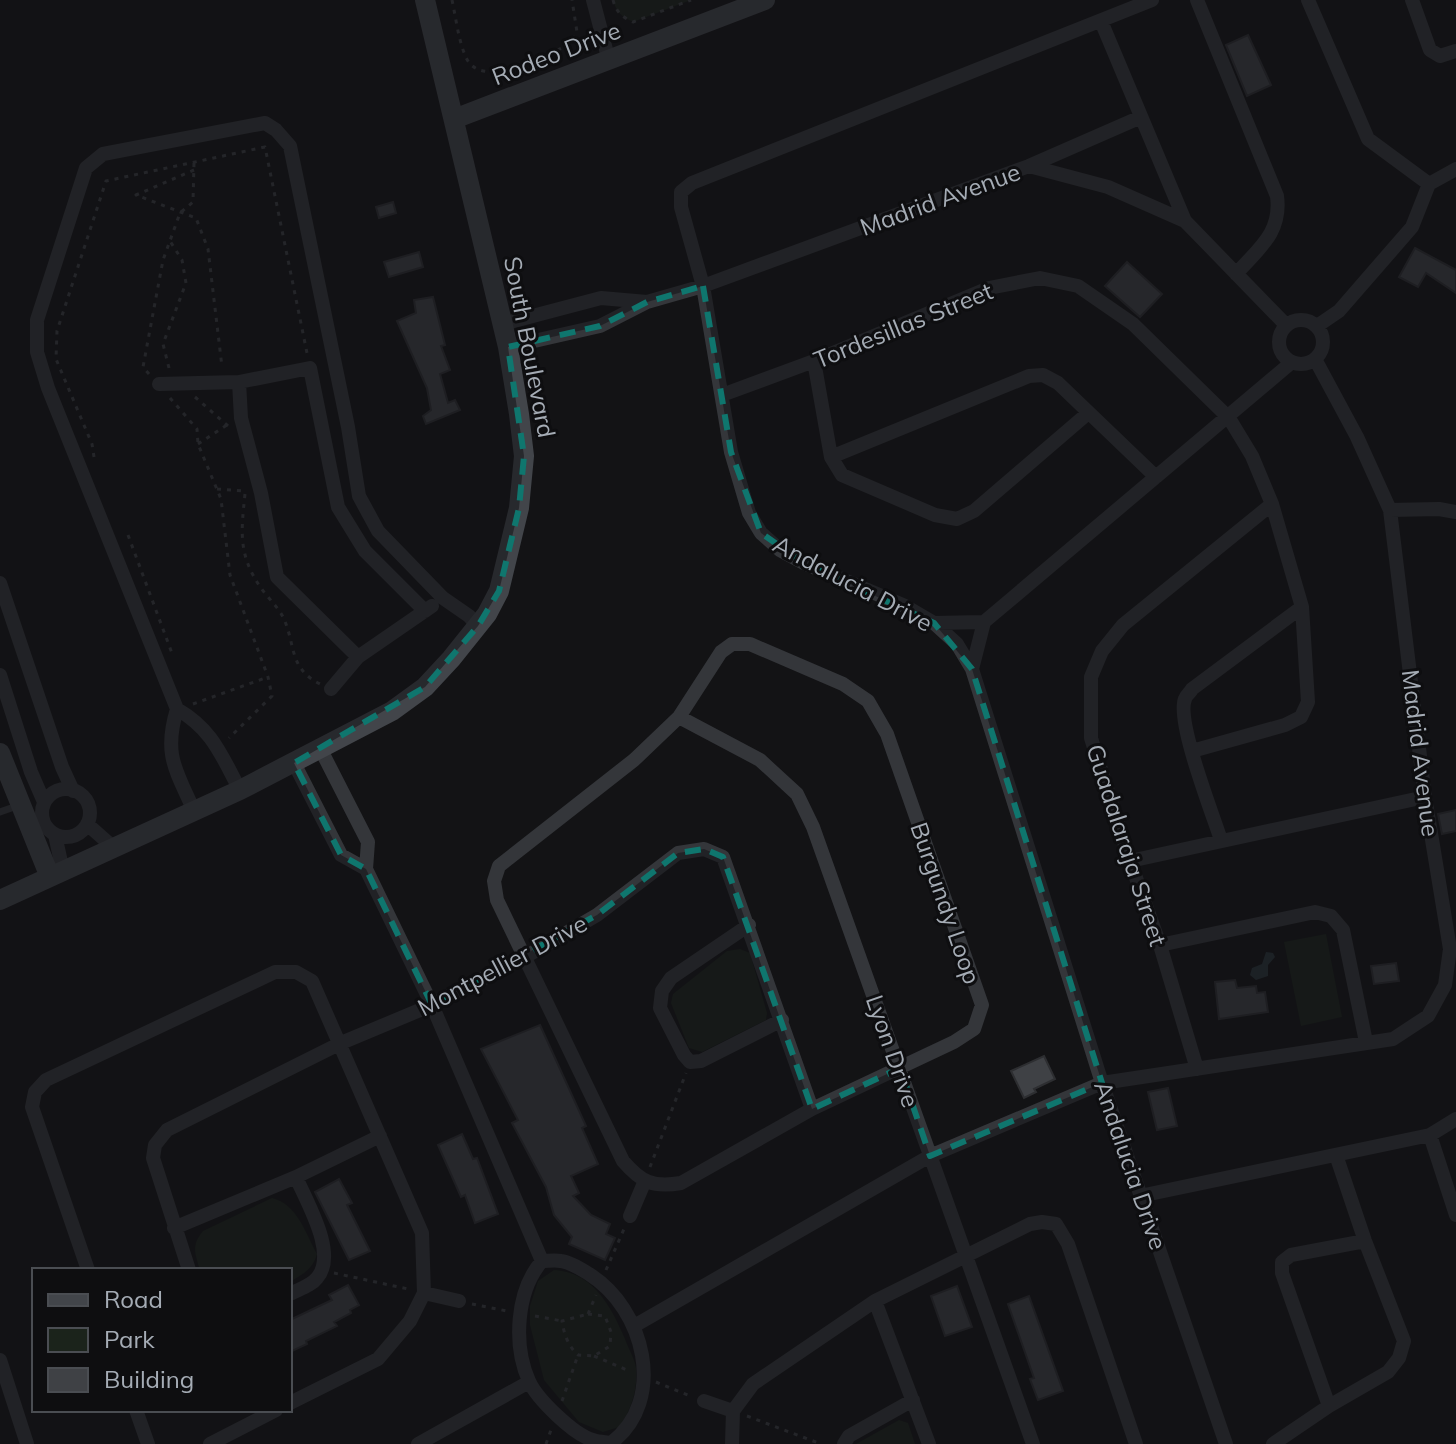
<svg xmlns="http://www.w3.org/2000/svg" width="1456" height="1444" font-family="Mulish,sans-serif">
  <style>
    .green { fill: #1b231b }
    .water { fill: #293439 }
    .building { fill: #3f4145; stroke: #2d2e31; stroke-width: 2 }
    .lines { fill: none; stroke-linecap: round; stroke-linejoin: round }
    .path { stroke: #3a3d41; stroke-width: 3; stroke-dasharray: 4 6; stroke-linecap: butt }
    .lane { stroke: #34363a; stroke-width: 7 }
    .street { stroke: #34363a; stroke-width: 14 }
    .secondary { stroke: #42454a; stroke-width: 20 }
    .marked { fill: none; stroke: #0f766e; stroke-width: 6; stroke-dasharray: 16 10; stroke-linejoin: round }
    .labels { text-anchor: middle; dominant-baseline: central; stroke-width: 6; stroke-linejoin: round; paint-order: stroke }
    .street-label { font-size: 24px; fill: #a5acb5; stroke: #0e0e10 }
  </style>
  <rect width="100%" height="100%" fill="#131315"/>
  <!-- green -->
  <path class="green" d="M613,0H691L633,22C622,17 616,12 613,0Z
    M1326,934L1342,1017L1301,1026L1284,942Z
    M740,949L750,953L767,1013L766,1020L702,1052L689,1048L671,1003L673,994L727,951Z
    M272,1198C297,1204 305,1232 317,1254C313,1269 303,1274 290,1282V1270H200C195,1254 191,1245 203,1231Z
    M554,1270C593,1272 611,1306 625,1339C628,1348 635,1359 636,1368C638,1389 631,1411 619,1427L603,1432L579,1422L544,1380L530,1325V1306L538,1281Z
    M899,1420L908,1423L915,1444H856Z"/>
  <!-- water -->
  <path class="water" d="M1266,952L1273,953L1275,957L1268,965V976L1256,980L1250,975L1252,968L1262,964Z"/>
  <!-- building -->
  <path class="building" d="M1248,35L1271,85L1247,96L1226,45Z
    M393,202L396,213L379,218L376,207Z
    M1415,248L1456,270V293L1426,273L1418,287L1399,277Z
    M419,252L423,267L389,277L384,262Z
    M1127,262L1162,294L1140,317L1105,286Z
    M433,297L445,345L441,346L450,370L440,374L448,403L455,400L460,410L426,424L423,416L431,410L427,388L397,321L416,313L414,300Z
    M1456,810V831L1442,834L1438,814Z
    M1396,963L1399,981L1374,984L1371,966Z
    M1235,980L1237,988L1256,986L1257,993L1265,992L1268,1012L1219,1019L1215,982Z
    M540,1025L586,1126L582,1128L598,1164L571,1176L579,1193L573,1196L591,1215L610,1224L606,1234L615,1238L605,1260L569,1244L572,1237L554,1215L546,1187L512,1123L518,1120L481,1049Z
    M1044,1056L1055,1079L1034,1089L1036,1092L1024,1098L1011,1071Z
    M1168,1088L1177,1126L1157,1130L1148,1092Z
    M462,1134L473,1159L477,1158L498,1214L475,1223L465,1195L461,1197L438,1145Z
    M339,1179L352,1203L347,1205L370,1251L349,1260L315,1192Z
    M348,1285L359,1305L350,1310L351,1313L334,1322L337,1326L306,1341L307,1344L290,1352V1320L332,1300L329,1295Z
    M957,1286L972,1327L945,1336L931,1296Z
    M1029,1296L1063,1391L1038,1400L1030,1379L1034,1378L1008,1304Z"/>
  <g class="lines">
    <!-- path -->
    <path class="path" d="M452,0C456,18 458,38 465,55C479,94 546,54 571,44L577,32L572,0
      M613,0C616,12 622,17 633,22L691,0
      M194,170L136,195L196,218L208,249L222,367
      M169,368L163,344L186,283L182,260L170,241
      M149,374L143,367L163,260L180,213L193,202L194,163
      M195,397L228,426
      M170,398L197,429L198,444L221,499L230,575L268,677L272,696L229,738
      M198,444L227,425
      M94,457L92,444L56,359L57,331L106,181L265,147L307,353
      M217,489L245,491
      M245,494C241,532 238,555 261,588C267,597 278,607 283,617C296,644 288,668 320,684
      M128,535L173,656
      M193,704L268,677
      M650,1167L686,1073
      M606,1270L624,1229
      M334,1273L408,1289
      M472,1304L507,1311
      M588,1314L605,1316L611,1332L610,1346L594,1356L578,1355C568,1346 564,1334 562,1321Z
      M588,1314L596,1295
      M535,1316L562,1321
      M594,1356L627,1370
      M656,1382L690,1396
      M562,1401L578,1355
      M747,1416L821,1444
      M546,1444L551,1430"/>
    <!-- lane -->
    <path class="lane" d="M0,812L17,806"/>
    <!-- street -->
    <path class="street" d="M593,0L609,61
      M1152,0L692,183L681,192V207L703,286L731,452L749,513L761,533L780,550L804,563L905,606L934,623L957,644L972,669L1102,1083L1226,1444
      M1197,0L1277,196C1282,233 1258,249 1236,274
      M1308,0L1368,139L1429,184
      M1412,0L1430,50L1440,56L1456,51
      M1101,21L1185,221
      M1029,166L1141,117
      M1279 342a22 22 0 1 1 44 0a22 22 0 1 1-44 0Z
      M502,324L601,298L647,302
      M1317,326L1339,311L1412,227L1429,184L1456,169
      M508,347L600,326L647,302L703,286L1029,166L1108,187L1185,221L1286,325
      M814,361L831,457L842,475L935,515L957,519L974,511L1087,414
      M239,382L241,418L261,493L277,577L358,657
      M159,384L239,382L310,368L338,507L365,551L425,611
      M722,395L814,361L989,288L1040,278L1078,286L1133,324L1229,418L1252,456L1272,504L1302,607L1308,702L1301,717L1285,725L1192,751
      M831,457L1029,376L1043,375L1058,383L1156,477
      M1390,510L1439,509L1456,512
      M0,583L62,767L73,791
      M984,622L1292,362
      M934,623L984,622
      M732,644H750L843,684L868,701L887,734L982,1005L974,1029L954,1042L812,1109L681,1183C653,1188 641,1182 623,1161L497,900L494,881L499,866L634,760L679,717L721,652Z
      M972,669L984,622
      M0,675L31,772L44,802
      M331,689L358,657L432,606
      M177,709C213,730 221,755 240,790
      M679,717L760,760L797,794L813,827L1033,1444
      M321,750L368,842L366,869L432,1005L542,1261
      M294,763L341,855L366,869
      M42 813a24 24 0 1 1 48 0a24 24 0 1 1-48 0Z
      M194,811C176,770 163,755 177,709L48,388L37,352V320L86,168L103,154L265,123L276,130L290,146L348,427L359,496L378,531L443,598L469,616L478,626
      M87,824L114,848
      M55,835L63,871
      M1221,840C1213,815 1176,721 1185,699C1186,695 1190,693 1192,689L1302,607
      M1130,861L1425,797
      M749,925L671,978L662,991L660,1008L684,1055L690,1062L701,1061L782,1020
      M1160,945L1315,912L1331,916L1343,930L1366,1042
      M1197,1069L1160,945L1130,861L1091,738V677L1102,651L1123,625L1272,504
      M1430,1135L1456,1215
      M1140,1196L1430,1135L1456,1119
      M630,1216L644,1183
      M174,1228L296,1177L380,1136
      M542,1261C548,1261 555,1260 561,1261C570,1262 581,1269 589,1274C644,1308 668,1400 611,1443C605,1442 598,1442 593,1440C574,1435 537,1399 529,1381C513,1345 516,1291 542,1261Z
      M88,1270L32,1107L35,1092L46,1080L275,972H296L312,981L422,1233L424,1293L410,1321L378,1359L290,1403
      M189,1270L153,1158L155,1145L167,1130L341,1043L432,1005L525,957L597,915L678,853L704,849L723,857L812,1109
      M424,1293L459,1301
      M290,1294C299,1289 311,1286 317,1278C338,1254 307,1203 296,1177
      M875,1301L929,1444
      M634,1326L930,1156L1102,1083L1393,1039L1428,1016L1445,985L1450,949L1425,797L1390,510L1357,437L1315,359
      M0,1360L27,1444
      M704,1401L733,1411
      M1329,1406L1282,1273V1262L1291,1255L1365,1241
      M136,1410L148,1444
      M210,1444L276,1410
      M418,1444L529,1382
      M732,1444L733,1411L753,1384L875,1301L1030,1224L1042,1222L1056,1224L1068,1244L1136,1444
      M844,1444L849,1436L913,1400
      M1273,1444L1329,1406L1388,1372L1399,1358L1404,1341L1365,1241L1336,1155"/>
    <!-- secondary -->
    <path class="secondary" d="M454,119L765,0
      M0,753L50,877
      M0,900L240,790L392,711L425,687L451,659L487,614L499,591L519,508L524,456L519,414L508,347L425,0"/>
  </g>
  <!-- marked area -->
  <path d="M0 0H1456V1444H0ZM703,286L731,452L761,533L804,563L934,623L972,669L1102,1083L930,1156L900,1068L812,1109L723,857L704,849L678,853L597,915L432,1005L366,869L341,855L294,763L425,687L478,626L499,591L519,508L524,456L508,347L600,326L647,302Z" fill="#131315" fill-opacity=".55" fill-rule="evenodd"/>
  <path class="marked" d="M703,286L731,452L761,533L804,563L934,623L972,669L1102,1083L930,1156L900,1068L812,1109L723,857L704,849L678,853L597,915L432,1005L366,869L341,855L294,763L425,687L478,626L499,591L519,508L524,456L508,347L600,326L647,302Z"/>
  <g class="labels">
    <!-- street labels -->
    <g class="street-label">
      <text transform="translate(556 53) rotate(-21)">Rodeo Drive</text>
      <text transform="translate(940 199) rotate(-20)">Madrid Avenue</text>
      <text transform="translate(903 325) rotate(-22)">Tordesillas Street</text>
      <text transform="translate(530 347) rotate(79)">South Boulevard</text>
      <text transform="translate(853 583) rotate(28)">Andalucia Drive</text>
      <text transform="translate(1421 753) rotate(83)">Madrid Avenue</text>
      <text transform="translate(1127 845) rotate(72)">Guadalaraja Street</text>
      <text transform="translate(946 903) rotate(71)">Burgundy Loop</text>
      <text transform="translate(502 965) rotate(-28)">Montpellier Drive</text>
      <text transform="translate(893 1051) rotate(71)">Lyon Drive</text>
      <text transform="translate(1131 1165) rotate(71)">Andalucia Drive</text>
    </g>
  </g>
  <!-- legend -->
  <rect x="32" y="1268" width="260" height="144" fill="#0e0e10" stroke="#4a4d52" stroke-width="2"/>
  <rect x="48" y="1294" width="40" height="12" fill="#42454a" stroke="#4a4d52" stroke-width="2"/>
  <text x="104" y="1308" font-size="24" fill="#a5acb5">Road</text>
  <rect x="48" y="1328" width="40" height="24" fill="#1b231b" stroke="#4a4d52" stroke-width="2"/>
  <text x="104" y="1348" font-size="24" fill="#a5acb5">Park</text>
  <rect x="48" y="1368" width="40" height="24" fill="#3f4145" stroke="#4a4d52" stroke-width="2"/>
  <text x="104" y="1388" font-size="24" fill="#a5acb5">Building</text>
</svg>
